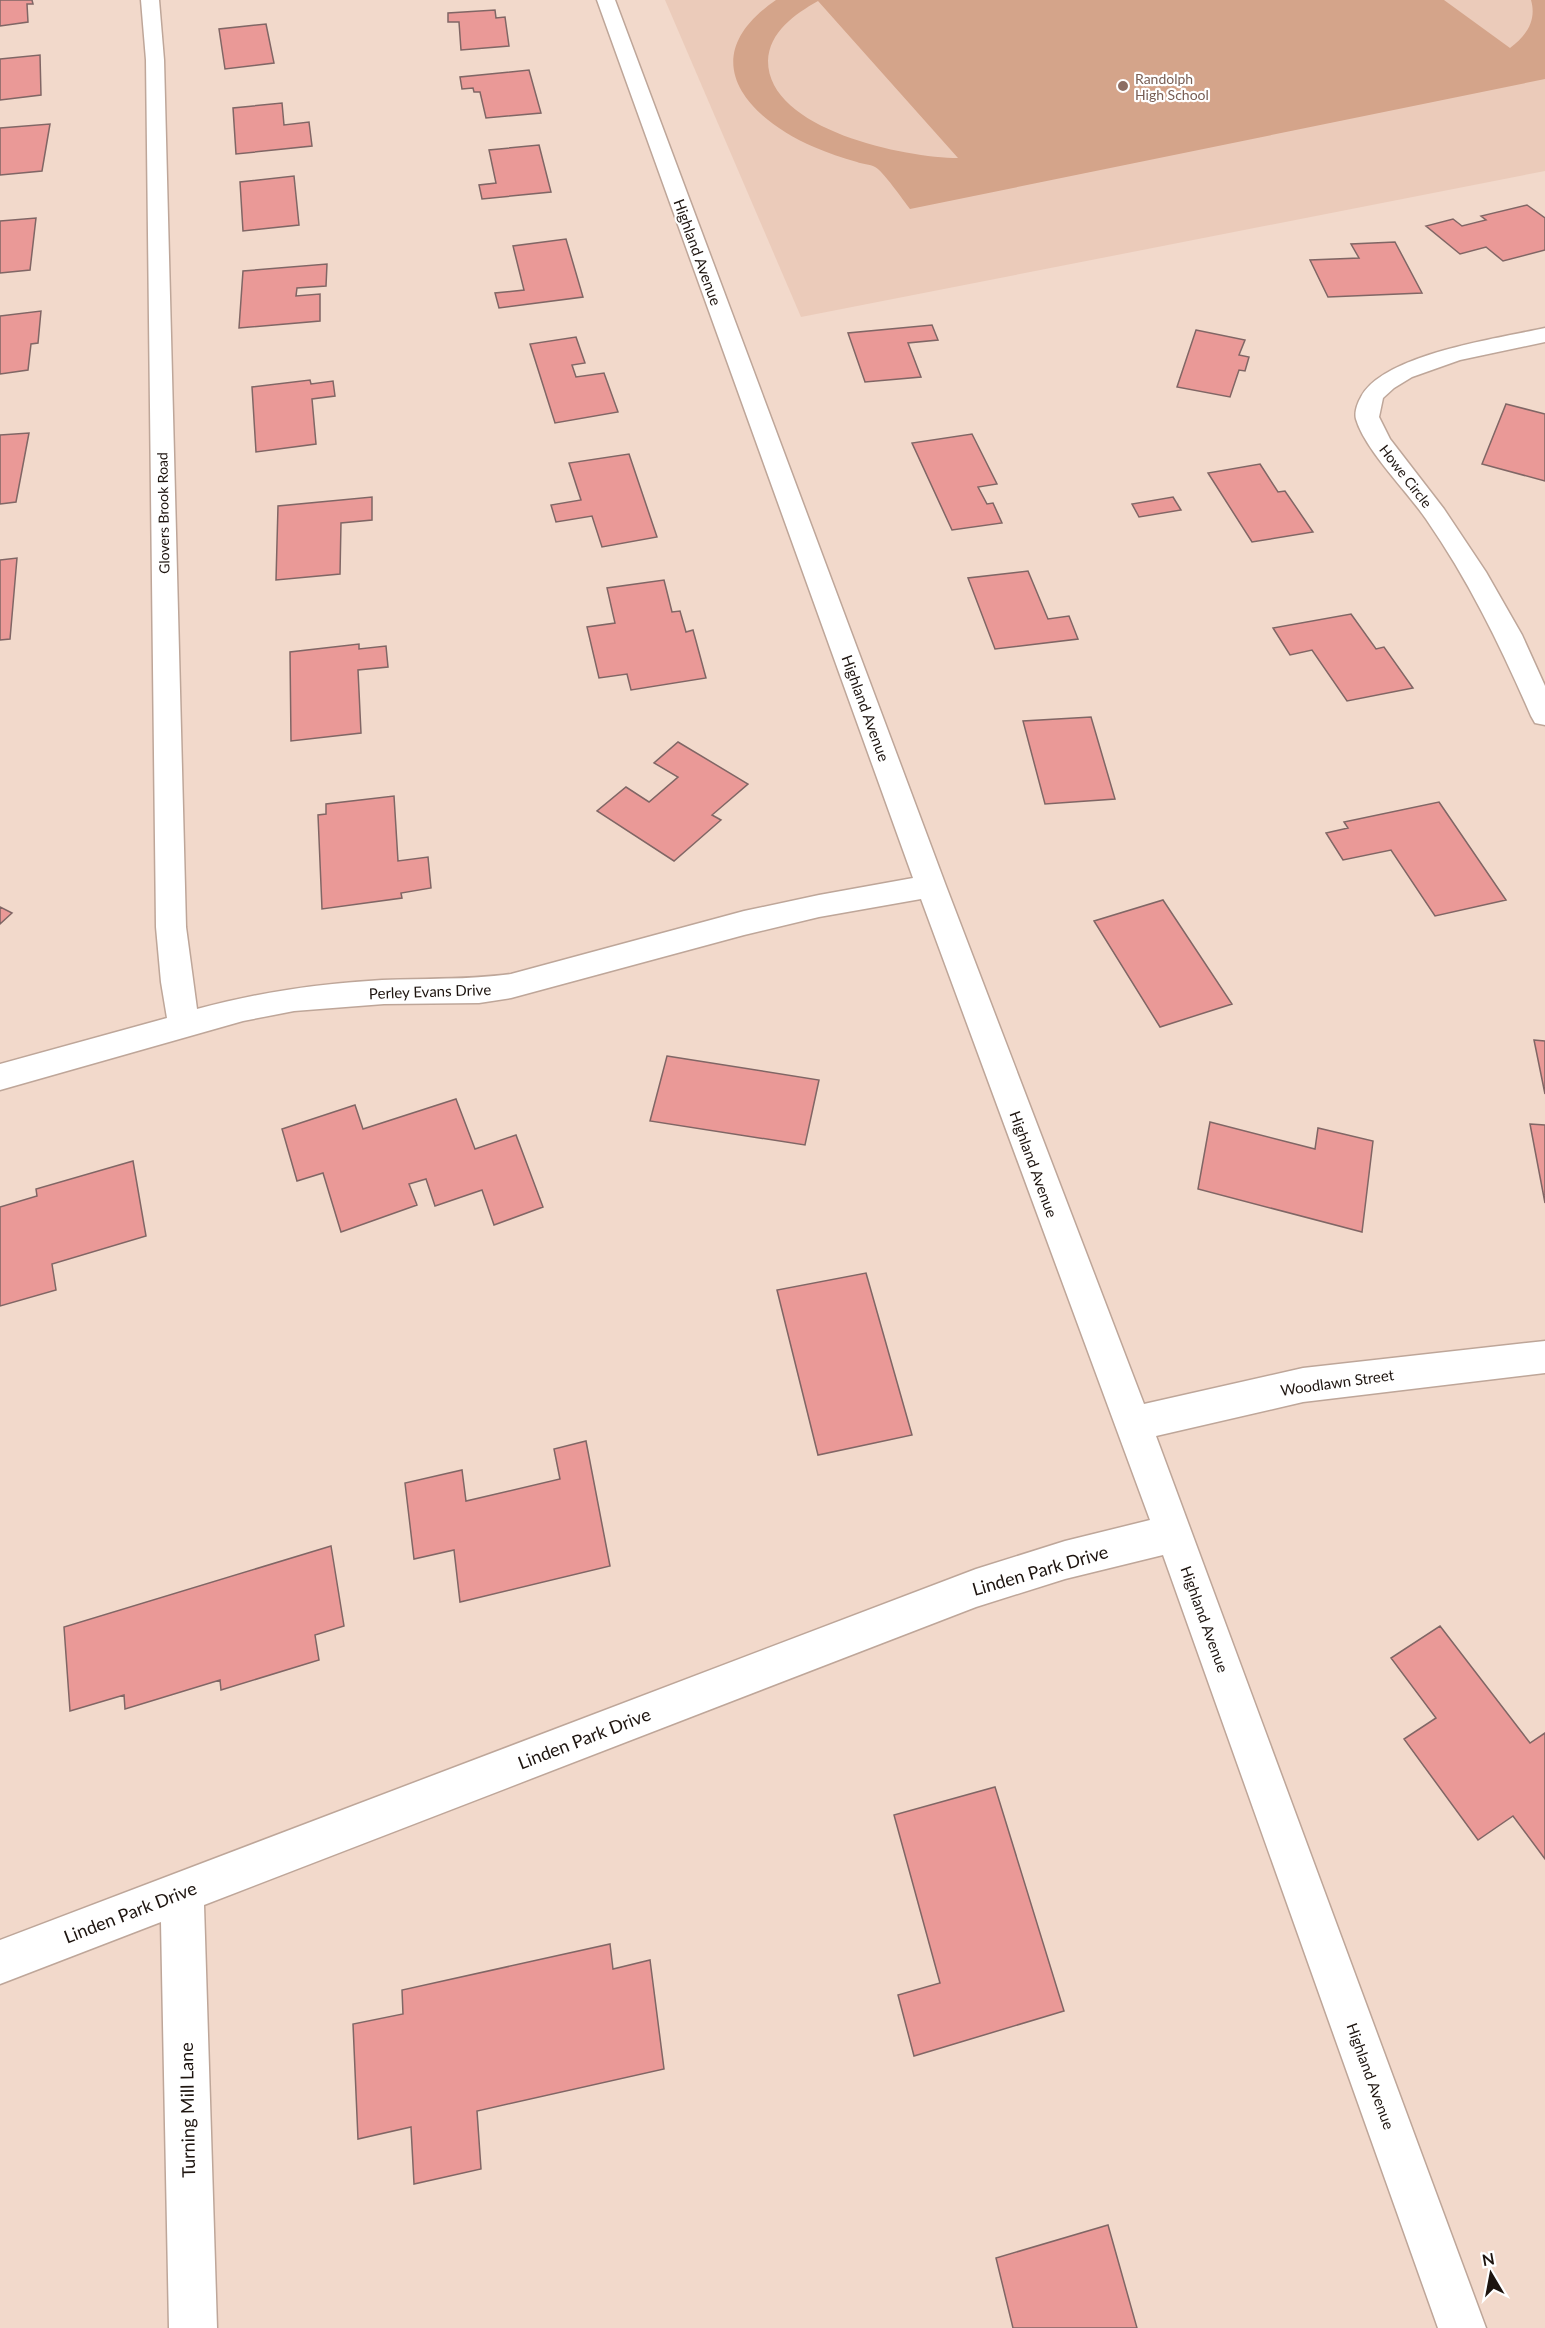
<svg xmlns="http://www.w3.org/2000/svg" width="1545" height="2328" font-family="Lato,sans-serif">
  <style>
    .built { fill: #ebcbba }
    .green { fill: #d4a48a; fill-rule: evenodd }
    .building { fill: #ea9997; stroke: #806665; stroke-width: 1.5 }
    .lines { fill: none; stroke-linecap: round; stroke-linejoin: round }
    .minor-casing { stroke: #bea699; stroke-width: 3 }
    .minor { fill: #fff; fill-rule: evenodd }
    .education-dot { fill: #8d6e63; stroke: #fff; stroke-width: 2 }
    .labels { text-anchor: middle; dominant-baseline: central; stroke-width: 4.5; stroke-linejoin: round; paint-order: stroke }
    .far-education-label { font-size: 14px; fill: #785e54; stroke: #fff; text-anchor: start }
    .far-street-label { font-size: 14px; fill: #1d140f; stroke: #fff }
    .street-label { font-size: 15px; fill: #1d140f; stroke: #fff }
    .near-street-label { font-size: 18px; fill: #1d140f; stroke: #fff }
  </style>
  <rect width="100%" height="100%" fill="#f2d9cb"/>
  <!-- built -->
  <path class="built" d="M665,0H1545V171L801,317Z"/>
  <!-- green -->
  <path class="green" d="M776,0H1444L1510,48C1526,36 1537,21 1531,0H1545V79L910,209C903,200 883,171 875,167C870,164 862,164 857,162C842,158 828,153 814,147C743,116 694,56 776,0ZM818,1L958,158C906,158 768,130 768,61C769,32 795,14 818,1Z"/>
  <!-- building -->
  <path class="building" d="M0,0H32L33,4H27L28,22L0,26Z
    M495,10L496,18L505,17L509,46L461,50L459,22H448V13Z
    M266,24L274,63L225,69L219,29Z
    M40,55L41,95L0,100V59Z
    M529,70L541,113L486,118L480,92H474L473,88L462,89L460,77Z
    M282,103L284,125L309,122L312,146L236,154L233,108Z
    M50,124L42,171L0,175V128Z
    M539,145L551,192L482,199L479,185L496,183L489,150Z
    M294,176L299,225L243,231L240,182Z
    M1527,205L1545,218V250L1503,261L1486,247L1460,254L1426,226L1453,219L1462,226L1486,220L1481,216Z
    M36,218L30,270L0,273V221Z
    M566,239L583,297L499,308L495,293L524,290L513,246Z
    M1395,242L1422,293L1328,297L1310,260L1359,258L1351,244Z
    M327,264L326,286L297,288L296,296L320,294V321L239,328L243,271Z
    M41,311L38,343L31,344L28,370L0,374V316Z
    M932,325L938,340L908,343L921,377L865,382L848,333Z
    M1196,330L1245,340L1239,355L1249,357L1245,371L1239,370L1230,397L1177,387Z
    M576,337L585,363L572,365L576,377L604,373L618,412L555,423L530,344Z
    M310,380L311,384L333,381L335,396L312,399L316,444L256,452L252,387Z
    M1506,404L1545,414V481L1482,464Z
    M29,433L16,502L0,504V435Z
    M972,434L997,484L978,487L987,504L993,503L1002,523L952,530L912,443Z
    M629,454L657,537L602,547L592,516L556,522L551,505L581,500L569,463Z
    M1260,464L1278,492L1285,491L1313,532L1252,542L1208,473Z
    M372,497V520L341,523L340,574L276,580L278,506Z
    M1173,497L1181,510L1139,517L1132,504Z
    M17,558L10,639L0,640V560Z
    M1028,571L1048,619L1069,616L1078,639L995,649L968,578Z
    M664,580L672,612L680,611L686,632L693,630L706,678L631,690L627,674L599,678L587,627L615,623L607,588Z
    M1351,614L1376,649L1384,647L1413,688L1347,701L1312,650L1290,655L1273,628Z
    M359,644V649L386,646L388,667L358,670L361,733L291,741L290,652Z
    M1091,717L1115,799L1045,804L1023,721Z
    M678,742L748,784L712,815L721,820L674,861L597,811L626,787L649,802L678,777L654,763Z
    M394,796L398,861L428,857L431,888L401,893L402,898L322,909L318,815L326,814V804Z
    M1439,802L1506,900L1435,916L1391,850L1343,860L1326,833L1348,828L1344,822Z
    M1163,900L1232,1004L1160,1027L1094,921Z
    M0,907L12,913L0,924Z
    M1534,1040L1545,1041V1094Z
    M667,1056L819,1080L805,1145L650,1121Z
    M456,1099L475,1149L516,1135L543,1207L494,1225L482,1190L435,1206L426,1179L409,1184L417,1205L341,1232L323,1173L297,1181L282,1129L355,1105L363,1129Z
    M1210,1122L1315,1149L1318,1128L1373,1141L1362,1232L1198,1189Z
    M1530,1124L1545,1125V1203Z
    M133,1161L146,1236L52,1264L56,1290L0,1306V1207L37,1196L36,1189Z
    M866,1273L912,1435L818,1455L777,1290Z
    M586,1441L610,1566L460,1602L454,1550L414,1559L405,1483L462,1470L466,1501L560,1479L554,1449Z
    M331,1546L344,1626L315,1635L319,1660L221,1690L220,1680L125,1709L124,1695L70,1711L64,1627Z
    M1440,1626L1530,1743L1545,1733V1859L1513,1816L1478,1840L1404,1739L1436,1718L1391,1658Z
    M995,1787L1064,2011L914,2056L898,1995L940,1983L894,1815Z
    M610,1944L613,1969L650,1960L664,2069L477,2111L481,2169L414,2184L411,2127L358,2139L353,2024L403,2014L402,1990Z
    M1108,2225L1137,2328H1013L996,2258Z"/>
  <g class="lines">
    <!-- minor casing -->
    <g class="minor-casing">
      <path id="minor" d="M141,0H159L164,60L186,927L197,1009C261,992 316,984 382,980C426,978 468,980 511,974L744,911L819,895L913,878L597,0H615L946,886L1144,1404L1303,1368L1545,1341V1373L1303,1402L1156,1436L1486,2328H1438L1163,1555L1065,1579L976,1607L204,1905L217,2328H169L161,1922L0,1984V1940L976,1569L1065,1541L1150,1520L921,899L819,917L744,935L511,998L479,1003L384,1004L294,1011L243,1021L0,1090V1064L167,1018L161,982L156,927L146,60Z
        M1545,328V342L1460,360L1412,377L1394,388L1383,398L1379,417L1390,439L1444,509L1486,572L1522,635L1545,686V725L1535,723L1531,716C1501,647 1469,581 1426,519C1407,491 1365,450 1356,419C1354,412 1358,402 1361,397C1383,354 1500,338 1545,328Z"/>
    </g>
    <!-- minor -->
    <use href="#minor" class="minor"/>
  </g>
  <!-- markers -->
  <circle class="education-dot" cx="1123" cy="86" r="6"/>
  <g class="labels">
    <!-- far-education labels -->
    <g class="far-education-label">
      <text x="1135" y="78">Randolph<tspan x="1135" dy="16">High School</tspan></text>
    </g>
    <!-- far-street labels -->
    <g class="far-street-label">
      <text transform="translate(1406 476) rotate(52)">Howe Circle</text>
      <text transform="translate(163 513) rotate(-91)">Glovers Brook Road</text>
    </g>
    <!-- street labels -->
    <g class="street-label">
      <text transform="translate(698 252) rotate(70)">Highland Avenue</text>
      <text transform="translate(866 708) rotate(70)">Highland Avenue</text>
      <text transform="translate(430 991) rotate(-2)">Perley Evans Drive</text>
      <text transform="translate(1034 1164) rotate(70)">Highland Avenue</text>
      <text transform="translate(1337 1382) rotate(-8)">Woodlawn Street</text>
      <text transform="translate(1205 1619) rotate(70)">Highland Avenue</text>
      <text transform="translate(1371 2076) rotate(70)">Highland Avenue</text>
    </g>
    <!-- near-street labels -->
    <g class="near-street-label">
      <text transform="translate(1040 1570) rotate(-16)">Linden Park Drive</text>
      <text transform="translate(584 1738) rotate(-21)">Linden Park Drive</text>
      <text transform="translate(130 1912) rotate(-21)">Linden Park Drive</text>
      <text transform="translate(187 2110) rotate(-91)">Turning Mill Lane</text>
    </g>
  </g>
  <!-- north arrow -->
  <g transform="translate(1491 2274) rotate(350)" stroke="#ffffff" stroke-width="4.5" paint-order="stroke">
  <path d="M0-4.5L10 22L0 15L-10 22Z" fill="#1d140f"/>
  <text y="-9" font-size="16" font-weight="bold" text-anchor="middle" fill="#1d140f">N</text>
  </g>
</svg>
